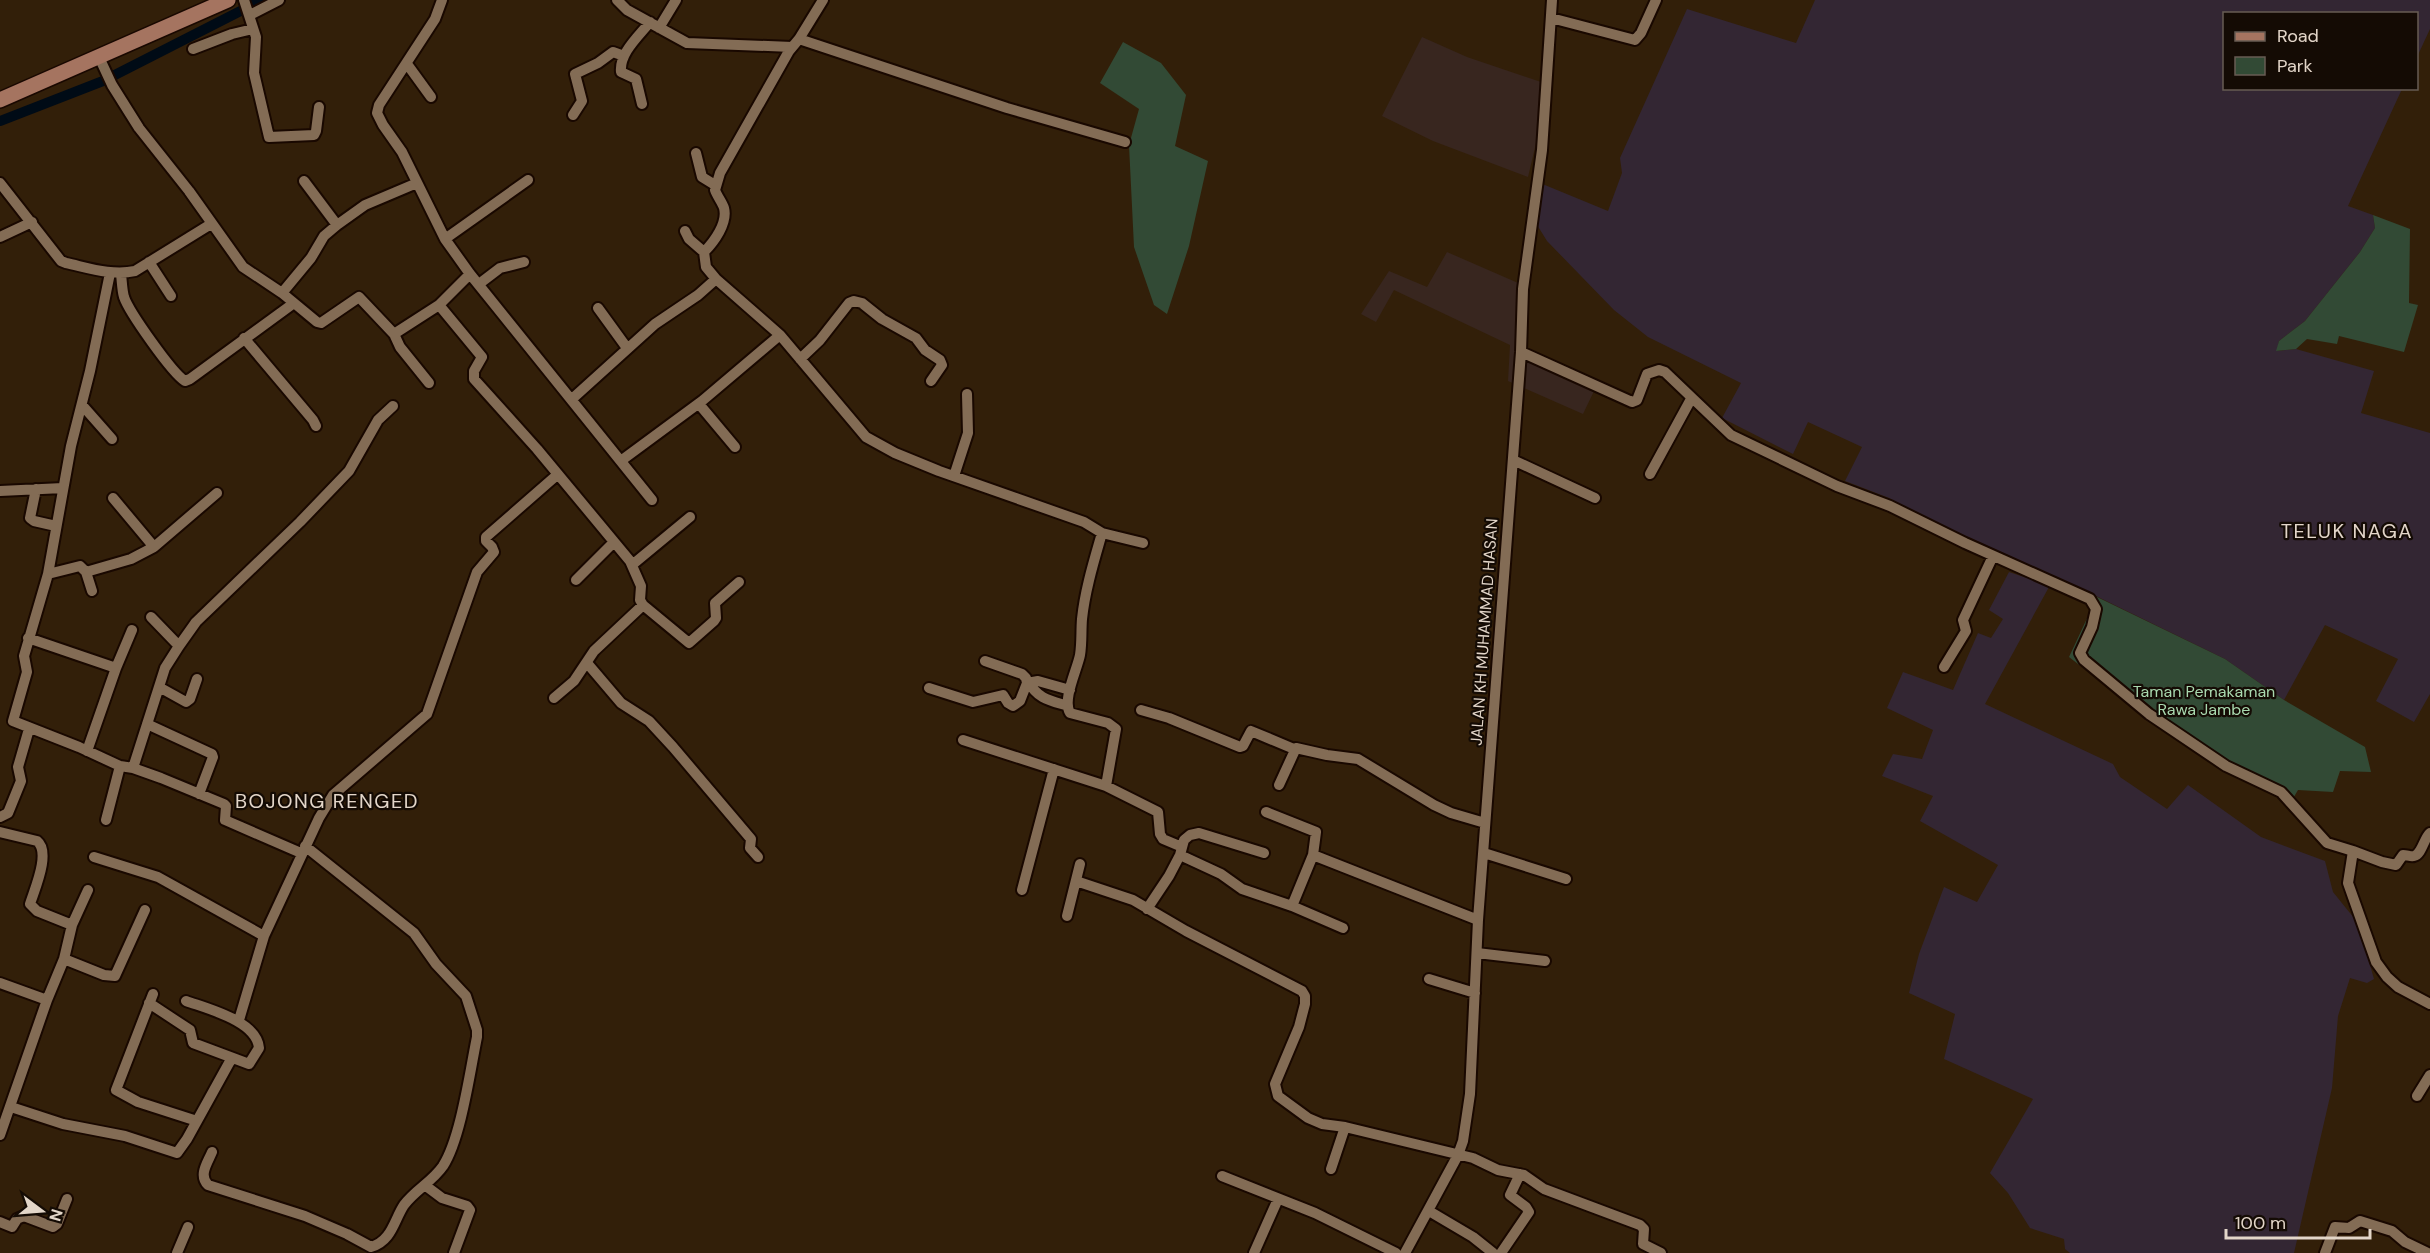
<svg xmlns="http://www.w3.org/2000/svg" width="2430" height="1253" font-family="'DM Sans',sans-serif">
  <style>
    .commercial { fill: #332633 }
    .industrial { fill: #38261f }
    .green { fill: #324a35 }
    .lines { fill: none; stroke-linecap: round; stroke-linejoin: round }
    .canal { stroke: #000b16; stroke-width: 10 }
    .minor-casing { stroke: #190800; stroke-width: 14 }
    .secondary-casing { stroke: #190800; stroke-width: 18 }
    .minor { stroke: #836c55; stroke-width: 10 }
    .secondary { stroke: #a57460; stroke-width: 15 }
    .labels { text-anchor: middle; dominant-baseline: central; stroke-width: 4.5; stroke-linejoin: round; paint-order: stroke }
    .street-label { font-size: 16px; fill: #e3d6c9; stroke: #140b04 }
    .park-label { font-size: 16px; fill: #a9d9af; stroke: #140b04 }
    .quarter-label { font-size: 20px; letter-spacing: 1.5px; fill: #e3d6c9; stroke: #140b04 }
  </style>
  <rect width="100%" height="100%" fill="#321f09"/>
  <!-- commercial -->
  <path class="commercial" d="M1815,0H2430V29L2417,57L2416,14H2224V88L2402,89L2348,206L2373,215L2375,228L2360,252L2305,321L2279,341L2277,351L2296,349L2374,371L2361,413L2430,433V694L2414,722L2376,701L2398,659L2325,625L2284,700L2225,659L2055,576L1985,704L2113,764L2120,777L2167,809L2188,785L2261,837L2325,861L2333,892L2358,923L2374,979L2367,983L2350,978L2338,1016L2332,1088L2294,1253H2070L2065,1249L2064,1239L2030,1228L2008,1193L1990,1173L2033,1099L1944,1059L1955,1014L1909,993L1919,954L1944,887L1977,902L1998,865L1920,821L1933,796L1882,776L1893,754L1922,759L1933,730L1887,708L1903,672L1953,690L1978,633L1991,638L2003,619L1989,610L2009,572L2027,578L2032,566L1915,513L1889,498L1845,481L1862,447L1808,422L1793,454L1722,418L1741,383L1648,337L1614,310L1547,241L1534,220L1540,183L1608,211L1622,173L1620,158L1687,9L1796,43Z"/>
  <!-- industrial -->
  <path class="industrial" d="M1422,37L1467,57L1544,83L1542,118L1528,177L1433,141L1382,116Z
    M1447,252L1525,286L1519,346L1595,389L1583,414L1508,381L1510,345L1394,290L1376,322L1361,314L1389,271L1427,287Z"/>
  <!-- green -->
  <path class="green" d="M1123,42L1161,63L1186,95L1175,146L1208,161L1189,246L1167,314L1154,305L1134,247L1129,145L1139,109L1100,83Z
    M2373,215L2410,229L2409,303L2418,305L2404,352L2339,336L2337,344L2307,339L2296,349L2276,351L2279,341L2305,321L2360,252L2375,228Z
    M2097,597L2225,659L2284,700L2365,747L2371,772L2340,771L2333,792L2298,790L2288,807L2277,794L2141,713L2069,657Z"/>
  <g class="lines">
    <!-- canal -->
    <path class="canal" d="M0,121L103,81L262,0"/>
    <!-- minor casing -->
    <g class="minor-casing">
      <path id="minor" d="M244,0L256,37L254,73L269,137L314,135L316,131L319,107
        M442,0L435,19L379,105L377,113L383,125L402,152L445,239L470,274L652,500
        M617,0L627,10L687,43L792,47
        M823,0L799,39L789,51L720,173L715,190C717,196 722,202 724,208C728,223 714,242 704,252L706,267L716,279L780,335L866,437L895,453L939,471L1084,522L1102,533L1143,543
        M250,15L279,0
        M1551,18L1635,40L1641,33L1656,0
        M659,28L676,0
        M799,39L1007,108L1125,142
        M193,49L232,34L253,29
        M99,57L112,85L139,128L189,191L243,267L282,293L317,322L321,323L359,297L394,334
        M407,64L431,97
        M642,104L636,79L621,72C619,53 639,36 650,22
        M573,115L582,101L575,74L598,63L613,52L624,56
        M696,153L702,177L715,185
        M304,181L337,225
        M0,183L61,261L66,263C89,268 112,276 135,271L211,224
        M685,231L689,239L704,252
        M0,237L32,222
        M445,239L528,180
        M149,262L171,296
        M110,273L90,371L71,446L48,574L24,656L27,672L13,721L79,747L120,766L133,768L161,778L224,804L226,806L225,820L301,853
        M121,274C122,282 122,290 124,297C129,312 172,373 185,381L190,379L294,303
        M470,274L439,305L482,357L474,371V379L537,449L630,561L641,586L640,600L643,605L689,643L714,621L716,618L715,603L739,582
        M479,284L500,268L524,262
        M282,293L311,258L324,236L337,225L365,205L417,183
        M598,308L627,348
        M244,338L313,420L316,426
        M1521,352L1632,402L1637,400L1647,374L1659,370L1665,372L1731,435L1837,486L1890,506L1965,543L2090,599L2096,609L2092,627L2080,653L2084,660L2149,714L2226,766L2281,792L2327,843L2353,851L2348,883L2376,962L2387,977L2398,987L2430,1004
        M800,359L820,340L849,303L854,301L862,303L882,319L916,338L925,350L940,360L942,365L931,381
        M429,383L400,347L394,334L439,305
        M572,399L655,324L698,295L716,279
        M699,404L735,447
        M82,405L112,439
        M622,460L702,401L780,335
        M1513,460L1595,498
        M1650,474L1691,399
        M954,476L968,433L967,394
        M36,489L30,518L34,521L56,526
        M0,491L63,488
        M113,498L154,547
        M1102,533C1094,561 1085,590 1082,619C1081,631 1082,643 1080,655C1077,670 1062,700 1070,713L1108,723L1116,729L1106,786
        M632,565L690,517
        M86,572L131,559L154,547L217,493
        M48,574L80,566L86,572L92,591
        M576,580L614,542
        M151,617L179,646
        M28,638L116,668
        M985,661L1022,674L1026,678L1027,683
        M587,663L621,703L649,721L673,747L751,839L750,848L758,857
        M1944,667L1966,631L1963,620L1993,556
        M1029,682C1037,699 1052,701 1068,706
        M159,687L186,702L190,699L197,679
        M929,688L973,702L1003,695L1008,703L1013,706L1020,701L1027,683L1038,681L1070,690
        M554,698L574,681L594,651L643,605
        M1141,710L1169,718L1240,747L1243,746L1251,731L1294,749
        M147,724L212,754L213,757L199,794
        M963,740L1106,786L1158,812L1160,834L1163,839L1182,847
        M87,751L116,668L132,630
        M133,768L165,668L179,646L196,622L300,522L349,471L378,420L393,406
        M1279,785L1296,748L1327,755L1358,759L1434,805L1451,813L1485,823
        M1266,812L1316,832L1313,855L1292,906
        M0,817L8,813L21,781L18,767L29,729
        M106,820L120,766
        M0,832L37,841C51,852 35,888 30,904L37,911L72,925
        M2353,851L2382,862L2396,865L2403,855C2407,855 2411,857 2414,856C2422,854 2424,838 2430,833
        M1484,853L1566,879
        M1180,855L1221,874L1242,889L1292,906L1343,928
        M1313,855L1478,920
        M94,857L158,877L264,936
        M1076,881L1133,900L1186,931L1302,991L1305,996V1004L1299,1027L1275,1084L1278,1096L1308,1118L1322,1124L1345,1127L1473,1158L1498,1170L1524,1175L1544,1189L1640,1225L1644,1229L1643,1244L1661,1253
        M1022,890L1054,769
        M1147,909L1169,876L1180,855L1184,840L1190,835L1199,833L1264,853
        M1067,916L1080,864
        M1477,953L1545,961
        M64,959L104,975L115,976L145,910
        M1429,979L1475,993
        M0,983L47,1000
        M153,994L116,1090L138,1102L197,1121
        M149,1003L190,1030L193,1043L233,1058
        M239,1020L264,936L319,818L333,795L427,714L477,572L494,552L492,547L486,541V537L557,475
        M2417,1096L2430,1075
        M11,1107L63,1124L125,1136L177,1153L187,1139L229,1063L233,1058L249,1064L259,1048C257,1021 208,1009 186,1001
        M0,1135L47,1000L64,959L72,925L88,890
        M212,1152C208,1162 198,1175 208,1185L305,1216L347,1234L371,1247C392,1241 394,1220 404,1205C415,1190 432,1182 443,1166C461,1138 470,1071 477,1037V1030L466,996L436,964L414,933L305,846
        M1331,1169L1345,1127
        M1222,1176L1315,1213L1396,1253
        M426,1186L442,1198L467,1206L470,1210L454,1253
        M1429,1211L1473,1237L1493,1253
        M0,1222L12,1227L17,1219L24,1216L53,1227L57,1224L67,1199
        M177,1253L188,1227
        M1254,1253L1278,1199
        M1405,1253L1458,1155L1463,1141L1470,1094L1478,920L1521,352L1523,289L1542,150L1552,0
        M1501,1253L1529,1212L1526,1207L1510,1195L1520,1174
        M2325,1253L2335,1227L2349,1228L2360,1221L2392,1231L2405,1242L2428,1253"/>
    </g>
    <!-- secondary casing -->
    <g class="secondary-casing">
      <path id="secondary" d="M0,100L228,0"/>
    </g>
    <!-- minor -->
    <use href="#minor" class="minor"/>
    <!-- secondary -->
    <use href="#secondary" class="secondary"/>
  </g>
  <g class="labels">
    <!-- street labels -->
    <g class="street-label">
      <text transform="translate(1484 632) rotate(-86)">JALAN KH MUHAMMAD HASAN</text>
    </g>
    <!-- park labels -->
    <g class="park-label">
      <text x="2204" y="691">Taman Pemakaman<tspan x="2204" dy="18">Rawa Jambe</tspan></text>
    </g>
    <!-- quarter labels -->
    <g class="quarter-label">
      <text x="2347" y="531">TELUK NAGA</text>
      <text x="327" y="801">BOJONG RENGED</text>
    </g>
  </g>
  <!-- legend -->
  <rect x="2223" y="12" width="195" height="78" fill="#140b04" stroke="#675c53" stroke-width="1.5"/>
  <rect x="2235" y="32" width="30" height="9" fill="#a57460" stroke="#675c53" stroke-width="1.5"/>
  <text x="2277" y="42" font-size="18" fill="#e3d6c9">Road</text>
  <rect x="2235" y="57" width="30" height="18" fill="#324a35" stroke="#675c53" stroke-width="1.5"/>
  <text x="2277" y="72" font-size="18" fill="#e3d6c9">Park</text>
  <!-- north arrow -->
  <g transform="translate(42 1211) rotate(106)" stroke="#140b04" stroke-width="4.5" paint-order="stroke">
  <path d="M0-4.5L10 22L0 15L-10 22Z" fill="#e3d6c9"/>
  <text y="-9" font-size="16" font-weight="bold" text-anchor="middle" fill="#e3d6c9">N</text>
  </g>
  <!-- scale -->
  <path d="M2226 1229v9h144v-9" fill="none" stroke="#e3d6c9" stroke-width="3"/>
  <text x="2235" y="1229" font-size="18" fill="#e3d6c9" stroke="#140b04" stroke-width="4.5" paint-order="stroke">100 m</text>
</svg>
